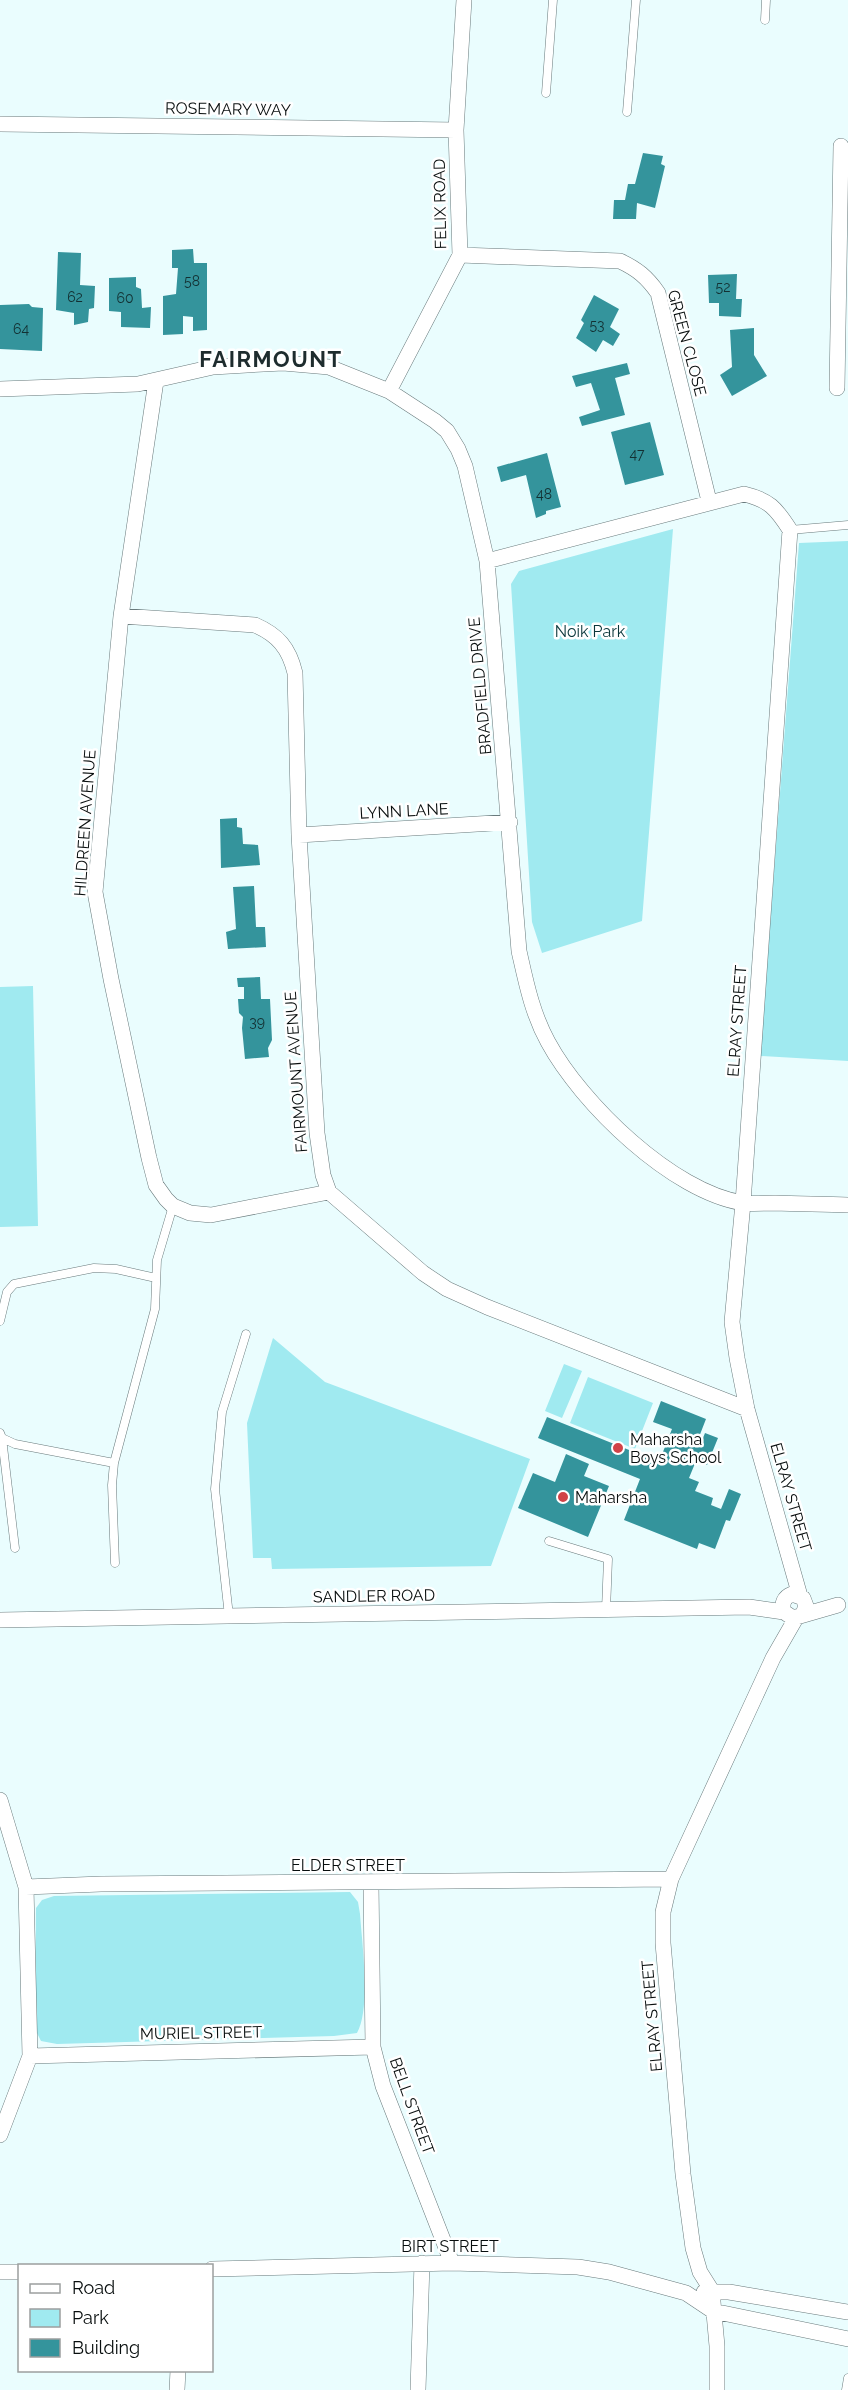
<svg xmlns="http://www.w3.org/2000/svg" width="848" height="2390" font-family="Raleway,sans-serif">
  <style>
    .green { fill: #a0eaf0 }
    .building { fill: #34949c }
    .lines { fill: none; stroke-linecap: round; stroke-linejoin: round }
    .service-casing { stroke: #697a7c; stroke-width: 9 }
    .minor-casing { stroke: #697a7c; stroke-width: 16 }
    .service { stroke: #fff; stroke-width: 8 }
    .minor { stroke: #fff; stroke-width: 15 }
    .poi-dot { fill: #d14247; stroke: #fff; stroke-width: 2 }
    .labels { text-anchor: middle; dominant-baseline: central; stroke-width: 5; stroke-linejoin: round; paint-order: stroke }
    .number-label { font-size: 14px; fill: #133032 }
    .street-label { font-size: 16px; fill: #080e0e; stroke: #fff }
    .park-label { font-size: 16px; fill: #0a373b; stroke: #fff }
    .poi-label { font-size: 16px; fill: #080e0e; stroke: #fff; text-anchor: start }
    .district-label { font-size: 22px; font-weight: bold; letter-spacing: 1.5px; fill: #1e2c2e; stroke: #fff }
  </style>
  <rect width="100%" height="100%" fill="#eafdfe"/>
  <!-- green -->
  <path class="green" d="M673,529L642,921L542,953L532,922L511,584L519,571Z
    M848,541V1061L760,1056L799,543Z
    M33,986L38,1226L0,1227V987Z
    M273,1338L325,1382L530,1459L491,1566L272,1569L271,1558H253L247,1423Z
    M564,1364L582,1371L562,1418L545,1411Z
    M588,1377L653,1403L635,1449L570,1423Z
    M350,1892L358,1902L360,1914C362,1943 371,2008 357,2033L334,2036L57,2044L41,2041L35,2029L36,1908L42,1900L54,1896Z"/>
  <!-- building -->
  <path class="building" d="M643,153L663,156L661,164L665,166L655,208L637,203L636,219H613L614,200H625L628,184H635Z
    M193,249L194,263H207V330L193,331V317L183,316V334L163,335V296L176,294L178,268H172V250Z
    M58,252L81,253L80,285L95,286L94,308L89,309L88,322L74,325V313L56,310Z
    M737,274L736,299H742L741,317L719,316V303H709L708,275Z
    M136,277V287L141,289L142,308L151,307L150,328L121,327V312L109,311V278Z
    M594,295L619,309L610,327L620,334L613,346L603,340L596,352L576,338L584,323L581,320Z
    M29,304L32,307L43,308L42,351L0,349V305Z
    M754,328V355L767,376L732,396L720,375L732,367L730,330Z
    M627,363L630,374L615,378L625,415L582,426L579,417L600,410L591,383L576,387L572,376Z
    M650,422L664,475L625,485L611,432Z
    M547,453L561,507L546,511V514L536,518L526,475L501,482L497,467Z
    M237,818V827L242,828L243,844L258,845L260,865L221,868L220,819Z
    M254,886L256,927H265L266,947L228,949L226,932L236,929L233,887Z
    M260,977L261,999H270L272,1040L268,1048L269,1057L245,1059L242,1028L243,1017L239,1013L238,999H244V987H238L237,978Z
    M661,1401L706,1419L699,1437L703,1438L705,1433L718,1438L707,1465L696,1461L689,1478L699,1482L695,1491L713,1498L711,1505L721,1509L729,1489L741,1494L730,1521L726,1520L715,1549L699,1543L697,1549L624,1520L640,1479L538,1438L547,1417L659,1462L672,1429L653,1422Z
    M566,1454L589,1464L584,1476L609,1486L588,1537L518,1508L533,1473L555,1482Z"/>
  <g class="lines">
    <!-- service casing -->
    <g class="service-casing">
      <path id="service" d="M765,20L766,0
        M546,93L553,0
        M627,112L636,0
        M790,530L848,525
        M0,1321L7,1292L14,1284L94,1268L116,1269L156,1278
        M0,1433L2,1438L15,1444L114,1463
        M2,1438L15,1548
        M549,1541L608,1559L606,1610
        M115,1563L112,1485L114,1463L155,1309L157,1260L173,1206
        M229,1616L215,1489L222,1412L246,1334
        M846,2390L848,2378"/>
    </g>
    <!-- minor casing -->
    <g class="minor-casing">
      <path id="minor" d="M0,124L456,130
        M460,255L620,261C637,269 647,277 658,293L709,501
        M156,381L121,616L95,892L111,979L149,1158L156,1185L166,1199L173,1206L190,1213L211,1215L329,1192
        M837,388L841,146
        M0,389L138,384L213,367L247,365L283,363L329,367L389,391L435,421L447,431L458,449L465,466L487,561L519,951C526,982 532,1013 548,1042C581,1103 672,1192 743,1203C753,1204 765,1203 775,1203C799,1204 824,1204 848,1205
        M389,391L460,255L456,130L464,0
        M487,561L744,494C769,500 776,508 790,530L743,1203L732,1322L737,1358L747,1409L800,1596
        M121,616L255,625C278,635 289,648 295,673L299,835L317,1133L323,1175L329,1192L423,1273L447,1289L487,1307L747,1409
        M299,835L510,822
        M803,1614L806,1606L803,1598L792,1594C784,1597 781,1604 784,1612L793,1618L838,1605
        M0,1620L749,1607L784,1612
        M0,1800L26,1887L30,2056L0,2135
        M371,1883L373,2047L383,2086L452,2263
        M26,1887L101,1884L671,1879
        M30,2056L373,2047
        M212,2269L452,2263L578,2267L609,2272L686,2293L713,2311L848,2339
        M0,2272H20
        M704,2292H729L848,2312
        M177,2390L178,2370
        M418,2390L422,2263
        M717,2390V2346L712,2291L700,2272L693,2248L683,2174L663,1943V1912L671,1879L773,1658L796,1618"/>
    </g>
    <!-- service -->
    <use href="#service" class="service"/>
    <!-- minor -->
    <use href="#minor" class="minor"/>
  </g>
  <!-- markers -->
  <g class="poi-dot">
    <circle cx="618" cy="1448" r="6"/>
    <circle cx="563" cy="1497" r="6"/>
  </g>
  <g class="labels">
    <!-- number labels -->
    <g class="number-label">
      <text x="192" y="281">58</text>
      <text x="723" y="287">52</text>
      <text x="75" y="297">62</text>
      <text x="125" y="298">60</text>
      <text x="597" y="325">53</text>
      <text x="21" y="329">64</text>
      <text x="637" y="454">47</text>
      <text x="544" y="494">48</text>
      <text x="257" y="1022">39</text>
    </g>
    <!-- street labels -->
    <g class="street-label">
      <text transform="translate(228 109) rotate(1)">ROSEMARY WAY</text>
      <text transform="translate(440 204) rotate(-91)">FELIX ROAD</text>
      <text transform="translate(687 343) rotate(75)">GREEN CLOSE</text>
      <text transform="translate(480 686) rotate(-95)">BRADFIELD DRIVE</text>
      <text transform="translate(404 811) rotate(-3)">LYNN LANE</text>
      <text transform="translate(85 823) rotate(-86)">HILDREEN AVENUE</text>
      <text transform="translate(737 1021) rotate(-86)">ELRAY STREET</text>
      <text transform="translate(296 1072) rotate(-94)">FAIRMOUNT AVENUE</text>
      <text transform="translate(791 1497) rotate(74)">ELRAY STREET</text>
      <text transform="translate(374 1596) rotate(-1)">SANDLER ROAD</text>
      <text x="348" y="1865">ELDER STREET</text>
      <text transform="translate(652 2016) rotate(-95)">ELRAY STREET</text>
      <text transform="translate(201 2033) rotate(-1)">MURIEL STREET</text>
      <text transform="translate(412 2106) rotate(70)">BELL STREET</text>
      <text x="450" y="2246">BIRT STREET</text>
    </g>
    <!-- park labels -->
    <g class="park-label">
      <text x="590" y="631">Noik Park</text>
    </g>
    <!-- poi labels -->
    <g class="poi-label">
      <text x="630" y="1439">Maharsha<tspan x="630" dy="18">Boys School</tspan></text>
      <text x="575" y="1497">Maharsha</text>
    </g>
    <!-- district labels -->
    <g class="district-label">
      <text x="271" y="359">FAIRMOUNT</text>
    </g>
  </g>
  <!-- legend -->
  <rect x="18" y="2264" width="195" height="108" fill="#ffffff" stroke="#9c9f9f" stroke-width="1.5"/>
  <rect x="30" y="2284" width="30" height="9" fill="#ffffff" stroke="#9c9f9f" stroke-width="1.5"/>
  <text x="72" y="2294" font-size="18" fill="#080e0e">Road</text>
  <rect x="30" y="2309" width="30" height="18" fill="#a0eaf0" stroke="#9c9f9f" stroke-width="1.5"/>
  <text x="72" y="2324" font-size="18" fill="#080e0e">Park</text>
  <rect x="30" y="2339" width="30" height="18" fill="#34949c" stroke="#9c9f9f" stroke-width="1.5"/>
  <text x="72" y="2354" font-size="18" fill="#080e0e">Building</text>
</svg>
